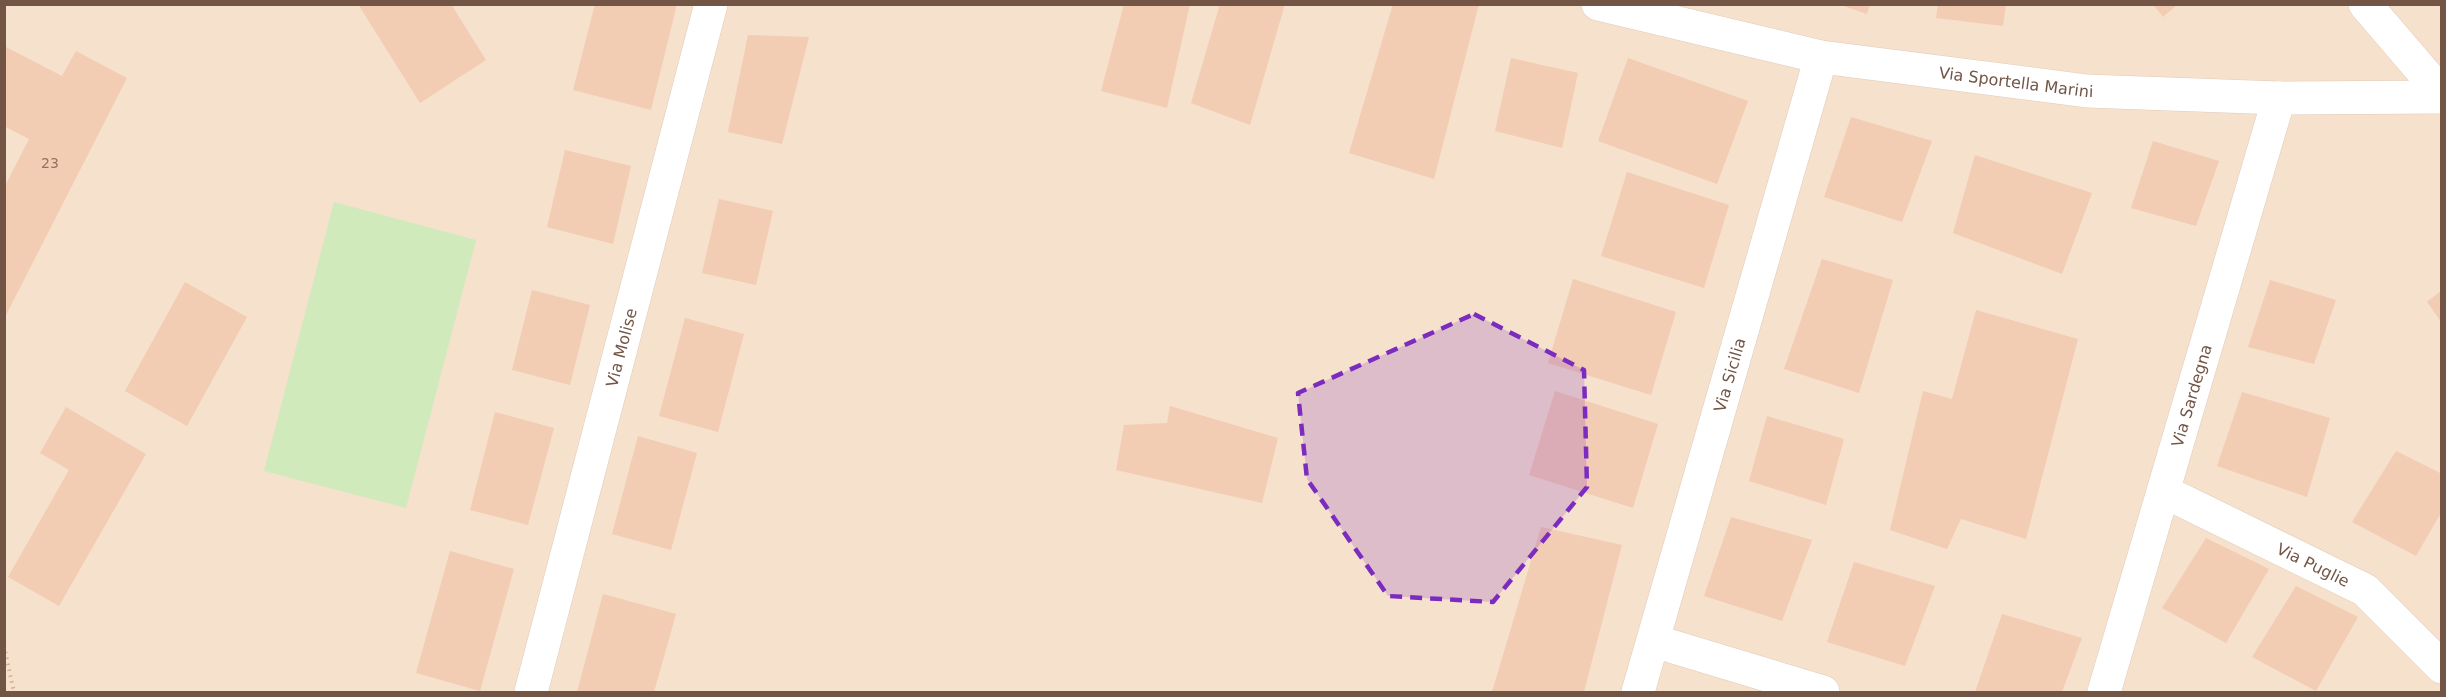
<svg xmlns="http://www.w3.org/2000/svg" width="2446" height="697" font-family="'DejaVu Sans',sans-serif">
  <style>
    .residential { fill: #f5e1cc }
    .green { fill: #d0eabc }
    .building { fill: #f3ccb4 }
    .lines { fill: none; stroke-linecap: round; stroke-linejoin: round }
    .minor-casing { stroke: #e1cbba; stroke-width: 34 }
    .secondary-casing { stroke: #e8ceb9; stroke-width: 34 }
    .path { stroke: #d7af98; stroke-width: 4; stroke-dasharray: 1.5 4.5; stroke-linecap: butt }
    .minor { stroke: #fff; stroke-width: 33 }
    .secondary { stroke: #fff; stroke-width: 33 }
    .marked { fill: #7b2cbf; fill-opacity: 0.2; stroke: #7b2cbf; stroke-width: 4.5; stroke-dasharray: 12 8; stroke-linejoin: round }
    .labels { text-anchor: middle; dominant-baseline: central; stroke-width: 4.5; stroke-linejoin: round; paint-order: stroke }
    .number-label { font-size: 14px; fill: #937362 }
    .street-label { font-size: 16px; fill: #735546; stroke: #fff4e4 }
  </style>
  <rect width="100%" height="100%" fill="#fdf0de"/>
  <!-- residential -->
  <path class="residential" d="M5,5H2441V692H5Z"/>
  <!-- green -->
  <path class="green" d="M334,202L476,240L406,508L264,471Z"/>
  <!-- building -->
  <path class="building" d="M358,4H451L486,60L420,103Z
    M595,4H677L651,110L573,90Z
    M1124,4H1190L1167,108L1101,91Z
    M1220,4H1285L1250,125L1191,103Z
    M1393,4H1479L1434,179L1349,153Z
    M1838,4H1870L1867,14Z
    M1938,4H2006L2003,26L1936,18Z
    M2153,4H2178L2163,17Z
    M748,35L809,37L782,144L728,132Z
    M4,46L62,76L76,51L127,78L4,319V188L29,139L4,126Z
    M1511,58L1578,73L1562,148L1495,131Z
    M1628,58L1748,101L1717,184L1598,141Z
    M1851,117L1932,141L1902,222L1824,197Z
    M2153,141L2219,161L2196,226L2131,208Z
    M565,150L631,166L613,244L547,227Z
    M1975,155L2092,193L2062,274L1953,233Z
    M1627,172L1729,205L1704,288L1601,256Z
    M719,199L773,211L756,285L702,273Z
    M1822,259L1893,280L1859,393L1784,369Z
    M1573,279L1676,312L1651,395L1548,363Z
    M2270,280L2336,300L2314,364L2248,347Z
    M185,282L247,317L187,426L125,391Z
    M532,290L590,305L570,385L512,370Z
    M2442,290V323L2427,302Z
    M1976,310L2078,339L2026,539L1961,519L1947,549L1890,530L1923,391L1952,399Z
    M685,318L744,334L718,432L659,416Z
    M1555,391L1658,424L1633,508L1529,475Z
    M2242,392L2330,418L2307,497L2217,466Z
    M1170,406L1278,438L1262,503L1116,470L1124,425L1167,423Z
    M66,407L146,454L59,606L8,577L69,470L40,453Z
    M495,412L554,428L528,525L470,510Z
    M1767,416L1844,439L1826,505L1749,481Z
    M638,436L697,453L671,550L612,534Z
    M2396,451L2442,474V511L2416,556L2352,522Z
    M1731,517L1812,540L1782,621L1704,596Z
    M1541,527L1622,545L1584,692H1492Z
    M2206,538L2269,569L2226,643L2162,608Z
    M450,551L514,569L480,691L416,673Z
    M1854,562L1935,586L1905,666L1827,642Z
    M2296,586L2358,617L2316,691L2252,657Z
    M603,594L676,614L654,692H577Z
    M2002,614L2082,638L2062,692H1975Z"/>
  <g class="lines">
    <!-- minor casing -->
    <g class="minor-casing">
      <g id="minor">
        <path id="s1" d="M1598,4L1821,57L2087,91L2279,98L2442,97"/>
        <path id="s2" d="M2165,492L2365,590L2442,667"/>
        <path d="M1654,641L1823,692"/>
        <path id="s3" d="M531,692L711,4"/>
        <path id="s4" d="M1638,692L1821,57"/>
        <path id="s5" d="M2104,692L2279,98"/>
      </g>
    </g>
    <!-- secondary casing -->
    <g class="secondary-casing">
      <path id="secondary" d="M2365,4L2442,94"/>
    </g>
    <!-- path -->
    <path class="path" d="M4,646L14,692"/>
    <!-- minor -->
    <use href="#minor" class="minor"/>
    <!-- secondary -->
    <use href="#secondary" class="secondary"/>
  </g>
  <!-- marked area -->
  <path class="marked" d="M1474,314L1584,370L1587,487L1493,602L1388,596L1307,479L1298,393Z"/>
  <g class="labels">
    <!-- number labels -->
    <g class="number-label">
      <text x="50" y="163">23</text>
    </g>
    <!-- street labels -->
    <g class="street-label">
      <text stroke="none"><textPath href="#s1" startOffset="426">Via Sportella Marini</textPath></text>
      <text stroke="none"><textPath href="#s3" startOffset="356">Via Molise</textPath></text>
      <text stroke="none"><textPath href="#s4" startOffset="330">Via Sicilia</textPath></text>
      <text stroke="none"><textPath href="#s5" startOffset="309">Via Sardegna</textPath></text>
      <text stroke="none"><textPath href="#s2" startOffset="165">Via Puglie</textPath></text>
    </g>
  </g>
  <!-- border -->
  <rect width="2446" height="697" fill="none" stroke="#735546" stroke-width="12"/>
</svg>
